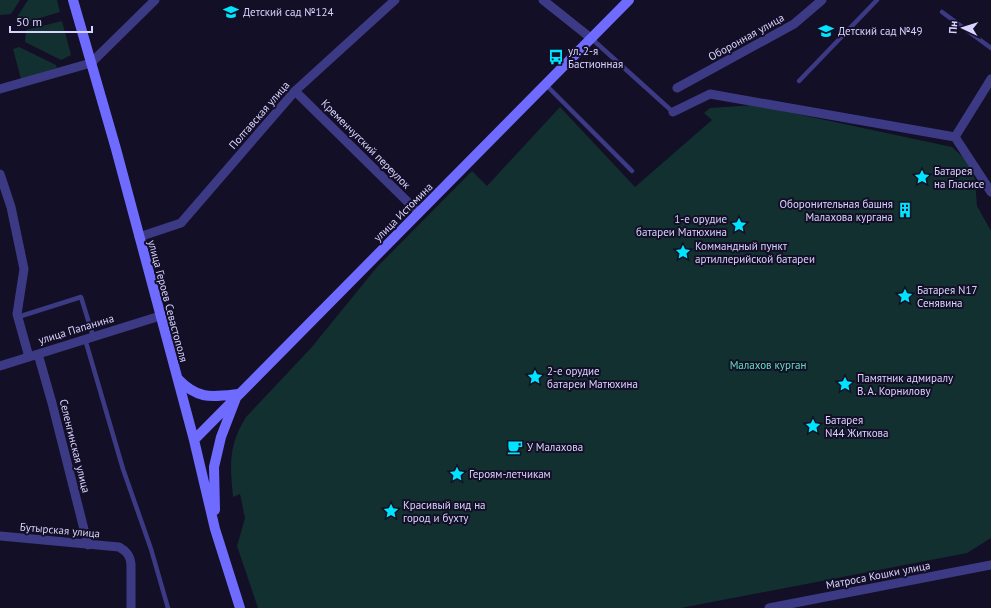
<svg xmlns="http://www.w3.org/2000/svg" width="991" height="608" font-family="'PT Sans',sans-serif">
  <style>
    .green { fill: #12302f }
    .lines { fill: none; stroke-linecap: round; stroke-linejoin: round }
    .lane { stroke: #3d3a85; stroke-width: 4.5 }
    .street { stroke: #3d3a85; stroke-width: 9 }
    .secondary { stroke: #6f6bff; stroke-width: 10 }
    .labels { text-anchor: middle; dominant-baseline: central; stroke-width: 4; stroke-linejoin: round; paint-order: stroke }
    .poi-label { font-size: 11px; fill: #d9d4ff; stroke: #130f26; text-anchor: start }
    .street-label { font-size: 11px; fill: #d9d4ff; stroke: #130f26 }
    .park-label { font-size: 11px; fill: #5fe0c0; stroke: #130f26 }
  </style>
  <rect width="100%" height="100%" fill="#130f26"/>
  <!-- green -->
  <path class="green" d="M0,0H20L11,14L0,15Z
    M28,0H57L60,12L23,23L17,17Z
    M62,21L71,55L61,60L25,42L26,30Z
    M19,47L56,65L57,68L21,79L13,49Z
    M755,105L952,147L966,160L971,167L975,180L977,206L991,231V538L967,553L681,608H258L237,546L245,518L240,494L233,497C230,465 228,446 246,417L311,348L377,267L472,171L487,186L560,107L635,187L712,120L704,113L710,108Z"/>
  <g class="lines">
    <!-- lane -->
    <path class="lane" d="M942,12L991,48
      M592,39L673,112
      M799,81L877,0
      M546,85L632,171
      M18,317L81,297L93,336
      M85,339L123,469L151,549L168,608"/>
    <!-- street -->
    <path class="street" d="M543,0L592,39
      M677,88L794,24L822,0
      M0,89L91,63L155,0
      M295,91L419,213
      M673,112L710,94L955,137
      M955,137L991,79
      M955,137L991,192
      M0,174L11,207L24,269L17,314L29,357
      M139,237L181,223L295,91L395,0
      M38,354L52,403L88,545
      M0,366L160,316
      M0,536L119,547C126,551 130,555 131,564V608
      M769,608L991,565"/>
    <!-- secondary -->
    <path class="secondary" d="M73,0L116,149L194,440L215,529L240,608
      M178,379C198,400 212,397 238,394
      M194,440L629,0
      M215,510L214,467L221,437L236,398"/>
  </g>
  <!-- icons -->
  <defs>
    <g id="school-bare" transform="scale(1.2)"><path d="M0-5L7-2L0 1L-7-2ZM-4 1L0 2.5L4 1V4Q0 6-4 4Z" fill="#00e5ff" stroke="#130f26" stroke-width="2.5" paint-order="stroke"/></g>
    <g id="bus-bare" transform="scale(1.2)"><path d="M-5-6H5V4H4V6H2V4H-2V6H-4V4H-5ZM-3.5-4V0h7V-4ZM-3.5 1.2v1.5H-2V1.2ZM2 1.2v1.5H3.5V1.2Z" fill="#00e5ff" stroke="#130f26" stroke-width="2.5" paint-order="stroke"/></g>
    <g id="sight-bare" transform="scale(1.2)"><path d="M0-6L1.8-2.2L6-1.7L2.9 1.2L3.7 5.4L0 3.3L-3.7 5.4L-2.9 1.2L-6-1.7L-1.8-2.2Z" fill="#00e5ff" stroke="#130f26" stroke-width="2.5" paint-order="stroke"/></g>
    <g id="building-bare" transform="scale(1.2)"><path d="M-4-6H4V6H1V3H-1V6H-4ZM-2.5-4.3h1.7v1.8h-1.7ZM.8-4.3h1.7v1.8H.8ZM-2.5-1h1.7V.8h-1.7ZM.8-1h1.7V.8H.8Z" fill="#00e5ff" stroke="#130f26" stroke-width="2.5" paint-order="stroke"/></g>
    <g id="cafe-bare" transform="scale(1.2)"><path d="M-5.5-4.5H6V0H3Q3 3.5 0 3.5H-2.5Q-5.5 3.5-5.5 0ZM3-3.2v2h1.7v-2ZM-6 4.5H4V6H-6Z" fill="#00e5ff" stroke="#130f26" stroke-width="2.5" paint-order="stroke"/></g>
  </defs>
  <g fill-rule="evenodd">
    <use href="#school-bare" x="231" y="12"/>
    <use href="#school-bare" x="826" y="31"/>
    <use href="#bus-bare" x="556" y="57"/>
    <use href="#sight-bare" x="922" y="177"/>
    <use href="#building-bare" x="905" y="210"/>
    <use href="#sight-bare" x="739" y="225"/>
    <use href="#sight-bare" x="683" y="252"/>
    <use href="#sight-bare" x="905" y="296"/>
    <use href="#sight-bare" x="535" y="377"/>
    <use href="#sight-bare" x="845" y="384"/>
    <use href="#sight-bare" x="813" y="426"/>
    <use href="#cafe-bare" x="515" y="447"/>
    <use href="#sight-bare" x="457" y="474"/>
    <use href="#sight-bare" x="391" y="511"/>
  </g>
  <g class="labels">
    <!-- poi labels -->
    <g class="poi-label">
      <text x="243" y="12">Детский сад №124</text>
      <text x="838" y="31">Детский сад №49</text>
      <text x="568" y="51">ул. 2-я<tspan x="568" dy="13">Бастионная</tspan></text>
      <text x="934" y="171">Батарея<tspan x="934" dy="13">на Гласисе</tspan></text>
      <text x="893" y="204" text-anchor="end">Оборонительная башня<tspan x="893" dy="13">Малахова кургана</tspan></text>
      <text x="727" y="219" text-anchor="end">1-е орудие<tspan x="727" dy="13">батареи Матюхина</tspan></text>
      <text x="695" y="246">Коммандный пункт<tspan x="695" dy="13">артиллерийской батареи</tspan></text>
      <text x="917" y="290">Батарея N17<tspan x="917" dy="13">Сенявина</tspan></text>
      <text x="547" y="371">2-е орудие<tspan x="547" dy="13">батареи Матюхина</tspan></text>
      <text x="857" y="378">Памятник адмиралу<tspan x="857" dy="13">В. А. Корнилову</tspan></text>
      <text x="825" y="420">Батарея<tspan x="825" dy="13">N44 Житкова</tspan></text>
      <text x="527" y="447">У Малахова</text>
      <text x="469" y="474">Героям-летчикам</text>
      <text x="403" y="505">Красивый вид на<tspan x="403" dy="13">город и бухту</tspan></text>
    </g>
    <!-- street labels -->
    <g class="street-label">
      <text transform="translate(746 37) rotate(-29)">Оборонная улица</text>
      <text transform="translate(259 115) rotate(-49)">Полтавская улица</text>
      <text transform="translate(366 144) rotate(45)">Кременчугский переулок</text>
      <text transform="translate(403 212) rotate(-45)">улица Истомина</text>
      <text transform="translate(168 301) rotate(75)">улица Героев Севастополя</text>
      <text transform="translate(76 329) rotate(-17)">улица Папанина</text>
      <text transform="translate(75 446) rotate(76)">Селенгинская улица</text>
      <text transform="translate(60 530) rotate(5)">Бутырская улица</text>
      <text transform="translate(878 575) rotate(-11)">Матроса Кошки улица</text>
    </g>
    <!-- park labels -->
    <g class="park-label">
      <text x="768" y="365">Малахов курган</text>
    </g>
  </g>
  <!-- north arrow -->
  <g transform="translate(963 28) rotate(274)" stroke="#130f26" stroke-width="3" paint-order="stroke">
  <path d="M0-3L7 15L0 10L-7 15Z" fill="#d9d4ff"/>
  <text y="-6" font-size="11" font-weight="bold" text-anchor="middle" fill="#d9d4ff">Пн</text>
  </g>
  <!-- scale -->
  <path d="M10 26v6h82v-6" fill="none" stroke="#d9d4ff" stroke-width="2"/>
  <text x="16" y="26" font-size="12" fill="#d9d4ff" stroke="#130f26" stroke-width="3" paint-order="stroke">50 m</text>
</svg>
